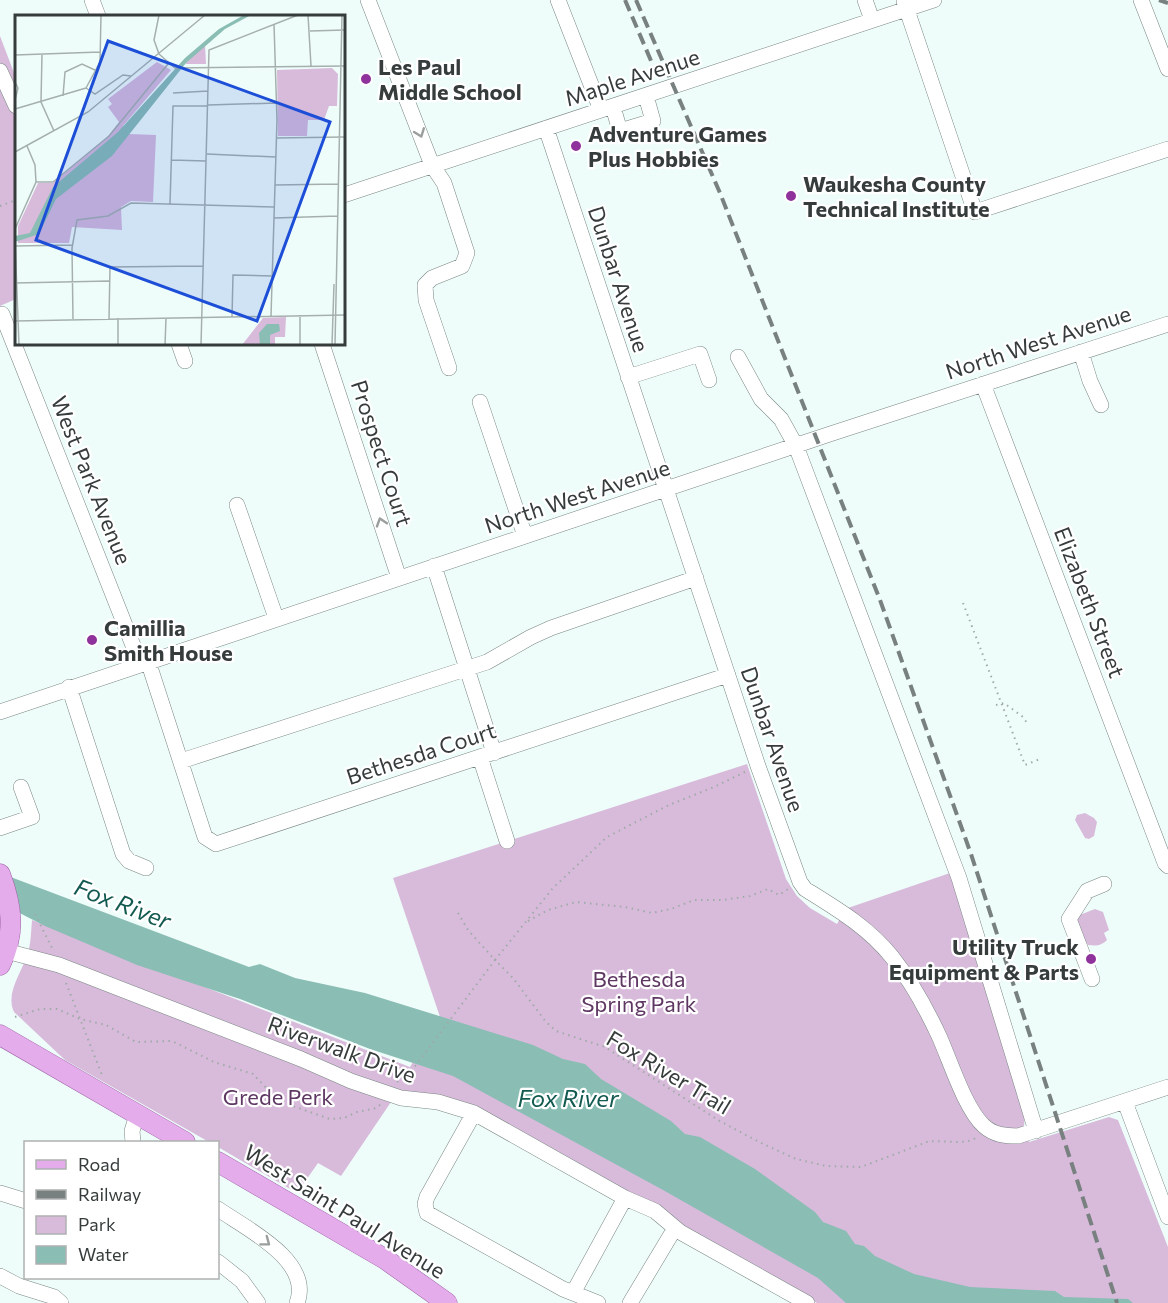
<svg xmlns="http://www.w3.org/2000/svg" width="1168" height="1303" font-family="Commissioner,sans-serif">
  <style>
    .green { fill: #d8bbdb }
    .water { fill: #8abdb4 }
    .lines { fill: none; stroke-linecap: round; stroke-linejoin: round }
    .minor-casing { stroke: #798683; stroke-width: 16 }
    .major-casing { stroke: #9b61a4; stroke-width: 21 }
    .path { stroke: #a0aaa8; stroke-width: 2; stroke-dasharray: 1.5 4.5; stroke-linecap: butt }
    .minor { stroke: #fff; stroke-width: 15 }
    .major { stroke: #e4acea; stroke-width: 20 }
    .rail { stroke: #78817f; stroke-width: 4; stroke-dasharray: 12 6; stroke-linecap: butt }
    .oneway { stroke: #9a9e9d }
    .poi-dot { fill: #90329b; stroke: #fff; stroke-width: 2 }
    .labels { text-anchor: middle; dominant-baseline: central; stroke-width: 4.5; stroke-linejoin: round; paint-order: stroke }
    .poi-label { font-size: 22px; font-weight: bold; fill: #363c3b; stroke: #fff; text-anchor: start }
    .street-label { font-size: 22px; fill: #363c3b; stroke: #fff }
    .park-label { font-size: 22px; fill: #5f3763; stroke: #fff }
    .water-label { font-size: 24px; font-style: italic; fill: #135a51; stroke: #fff }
    .inset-road { fill: none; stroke: #a5b0ae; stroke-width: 1.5 }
    .view { fill: #1d4ed8; fill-opacity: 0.15; stroke: #1d4ed8; stroke-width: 3 }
    .inset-edge { fill: none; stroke: #363c3b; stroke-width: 3 }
  </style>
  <rect width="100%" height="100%" fill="#effdfa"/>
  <!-- green -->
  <path class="green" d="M0,36L16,78V299L0,306Z
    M747,764L786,879L797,896L810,908L837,924L845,909L950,873L1025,1116L1024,1126L1029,1142L1109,1117L1118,1120L1168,1247V1303H817L470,1107L391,1102L341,1176L318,1163L297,1193L218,1147V1142H209L65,1060L14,1012C5,993 22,972 28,953C31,942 31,932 32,920L410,1067L440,1017L393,878Z
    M1085,813L1094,818L1097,822L1094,836L1089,839L1085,838L1075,820L1077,815Z
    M1095,909L1103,912L1109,930L1104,933L1107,940C1101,946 1096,946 1088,945L1074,923L1077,916Z"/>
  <!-- water -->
  <path class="water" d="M0,873L249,967L260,964L295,978L365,993L533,1045L563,1059L585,1064L601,1079L671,1121L685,1134L700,1137L755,1169L815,1212L823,1222L846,1231L855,1244L864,1246L875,1256L914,1274L970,1287L1055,1291L1064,1297L1128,1299L1133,1303H846L818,1278L663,1190L453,1076L370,1049L240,999L137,965L45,926L0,903Z"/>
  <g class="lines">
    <!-- minor casing -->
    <g class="minor-casing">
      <path id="minor" d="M92,0L98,16
        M368,0L432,165L444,183L467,253L462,266L432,278L425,285L426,300L449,368
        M558,0L601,110
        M865,0L872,20
        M1141,0L1168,69
        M904,1L975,212L1168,149
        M0,71L16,106
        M613,107L620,131L653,121L646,96
        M546,128L758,766L800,882L805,889C837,909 868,927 892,957C911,981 926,1008 939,1036C950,1060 965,1109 984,1126C994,1135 1005,1136 1018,1136L1168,1087
        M344,195L934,0
        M2,314L140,663
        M179,344L185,361
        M322,344L399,578
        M1081,352L1090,381L1101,405
        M738,357L761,399L781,419L796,446L959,878L1036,1131
        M628,377L700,354L709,380
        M983,384L1165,863L1168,866
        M480,402L525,536
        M237,505L276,618
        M434,566L494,753
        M148,661L205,837L216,844L728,675
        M69,687L123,854L129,861L146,868
        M0,712L830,434L1168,324
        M480,757L507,841
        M181,761L487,662L531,637L551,628L696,578
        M0,828L32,817L21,787
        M6,951L59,965L301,1059L351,1081L401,1098L438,1102L474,1113L625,1198L655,1211L680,1232L807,1303
        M1092,979L1069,919L1087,891L1104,884
        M1125,1102L1168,1217
        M474,1113L427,1197L425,1204L427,1213L563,1289L598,1303
        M133,1142L132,1131L137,1115
        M0,1193L26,1201
        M218,1209C247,1229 313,1261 297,1303
        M218,1262L242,1281L258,1303
        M0,1276L19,1286L54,1297L61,1303
        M573,1293L625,1198
        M630,1303L675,1228"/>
    </g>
    <!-- major casing -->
    <g class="major-casing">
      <path id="major" d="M0,874C12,906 16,933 0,965
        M0,1035L185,1142
        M218,1162L385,1259L447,1303"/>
    </g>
    <!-- path -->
    <path class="path" d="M0,206L16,200
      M963,603L1025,765L1040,759
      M996,705L1004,703L1023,717L1027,723
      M458,913L468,930L495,960L553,888L607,837L669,805L714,787L747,771
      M35,914L53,950
      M528,921L548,910L576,902L625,907L652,913L671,909L694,900H723L750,896L768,889L779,895L790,888
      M66,983L102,1075
      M15,1017L40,1009H57L80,1019L106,1025L136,1042L172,1041L214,1062L253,1074L273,1095L287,1104L330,1119L344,1118L357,1112L376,1108L381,1104
      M397,1082L410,1073L495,960L513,978L546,1022L556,1031L605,1047L718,1120L759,1142L796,1159L826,1166L861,1167L927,1142C943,1139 962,1146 976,1138"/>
    <!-- minor -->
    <use href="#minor" class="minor"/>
    <!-- major -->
    <use href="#major" class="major"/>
    <!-- rail -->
    <path class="rail" d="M625,0L652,63
      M636,0L720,193L880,600L971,854L1117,1303
      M1159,0L1168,3"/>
  </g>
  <!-- one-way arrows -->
  <defs><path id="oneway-chevron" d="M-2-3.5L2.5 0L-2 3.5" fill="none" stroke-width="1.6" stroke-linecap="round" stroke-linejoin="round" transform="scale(1.5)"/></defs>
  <g class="oneway">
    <use href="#oneway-chevron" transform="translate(420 133) rotate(69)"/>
    <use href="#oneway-chevron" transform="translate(381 522) rotate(-108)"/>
    <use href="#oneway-chevron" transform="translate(266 1242) rotate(37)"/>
  </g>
  <!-- markers -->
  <g class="poi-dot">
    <circle cx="366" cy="79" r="6"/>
    <circle cx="576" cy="146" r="6"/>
    <circle cx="791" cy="196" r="6"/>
    <circle cx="92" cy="640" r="6"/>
    <circle cx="1091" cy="959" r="6"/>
  </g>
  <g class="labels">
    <!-- poi labels -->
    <g class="poi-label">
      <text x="378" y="66">Les Paul<tspan x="378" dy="25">Middle School</tspan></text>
      <text x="588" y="133">Adventure Games<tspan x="588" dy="25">Plus Hobbies</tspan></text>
      <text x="803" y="183">Waukesha County<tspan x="803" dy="25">Technical Institute</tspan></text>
      <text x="104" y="627">Camillia<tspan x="104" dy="25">Smith House</tspan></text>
      <text x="1079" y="946" text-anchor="end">Utility Truck<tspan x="1079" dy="25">Equipment &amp; Parts</tspan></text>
    </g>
    <!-- street labels -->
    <g class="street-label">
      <text transform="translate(632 77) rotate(-18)">Maple Avenue</text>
      <text transform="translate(619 279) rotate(72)">Dunbar Avenue</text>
      <text transform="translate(1038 342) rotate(-18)">North West Avenue</text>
      <text transform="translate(382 453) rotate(72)">Prospect Court</text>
      <text transform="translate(92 480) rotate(68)">West Park Avenue</text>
      <text transform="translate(577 496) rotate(-18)">North West Avenue</text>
      <text transform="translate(1090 602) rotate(69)">Elizabeth Street</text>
      <text transform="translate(773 739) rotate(71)">Dunbar Avenue</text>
      <text transform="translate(421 753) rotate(-18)">Bethesda Court</text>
      <text transform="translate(342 1049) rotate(20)">Riverwalk Drive</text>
      <text transform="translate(669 1072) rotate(31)">Fox River Trail</text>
      <text transform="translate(345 1211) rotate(32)">West Saint Paul Avenue</text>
    </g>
    <!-- park labels -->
    <g class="park-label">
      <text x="639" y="978">Bethesda<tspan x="639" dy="25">Spring Park</tspan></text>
      <text x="278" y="1096">Grede Perk</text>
    </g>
    <!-- water labels -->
    <g class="water-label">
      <text transform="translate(123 903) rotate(21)">Fox River</text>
      <text x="568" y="1097">Fox River</text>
    </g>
  </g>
  <!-- overview -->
  <g transform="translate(15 15)">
    <rect width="330" height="330" fill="#effdfa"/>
    <path d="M190,29L191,49H171V48ZM142,47L156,55L108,111L114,119L141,120L138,187L116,186L106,192L107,215L57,212L54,228H3V211L23,168H38L92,123L104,107L93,92L97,89L93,84ZM317,53L323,59L322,91H314L309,105H293L292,121H263L262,55ZM271,302L270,322H260V330H227L248,303Z" fill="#d8bbdb"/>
    <path d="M229,0H236L210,14L171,48L97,141L41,184L24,219L0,227V221L15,218L38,172L103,117L170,43L204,14ZM252,309H264L265,316L255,320V330H245L244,318Z" fill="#8abdb4"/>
    <path class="inset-road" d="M293,0L296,51M295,16L330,15M27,39L26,87L39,116M144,39L139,25L144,0M144,39L160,53L330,51M0,40L85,37M0,67L3,73L0,85M71,73L85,47L86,0M71,73L80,79L108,60L116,61M158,78L193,76M48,81L50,57L67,49L82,56M193,90L261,88M0,94L71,73M261,123L330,122M0,137L73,97L190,0M192,139L261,142M156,145L191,146M21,167H38L94,121L153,49M260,170L323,169M155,189L158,91H193M259,203L323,201M0,214L21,167L20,150L12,131M0,225L4,330M0,231L57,230M0,268L94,266M256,301L262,105L259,9M217,302L218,260L257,261M58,304L57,233L62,205L93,201L116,188L259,192M94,304L95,252L188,251M0,306L330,300M103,330V303M150,330L151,303M186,330L194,35L283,0M285,330V300M317,330L319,269M320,330L327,0"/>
    <path class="view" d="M93,26L315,107L242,306L21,225Z"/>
    <rect width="330" height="330" class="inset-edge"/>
  </g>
  <!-- legend -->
  <rect x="24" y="1141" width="195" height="138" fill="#ffffff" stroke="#afb1b1" stroke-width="1.5"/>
  <rect x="36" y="1160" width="30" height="9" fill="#e4acea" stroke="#afb1b1" stroke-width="1.5"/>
  <text x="78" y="1171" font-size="18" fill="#363c3b">Road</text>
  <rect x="36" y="1190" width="30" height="9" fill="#78817f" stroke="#afb1b1" stroke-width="1.5"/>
  <text x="78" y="1201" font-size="18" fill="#363c3b">Railway</text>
  <rect x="36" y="1216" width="30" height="18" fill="#d8bbdb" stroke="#afb1b1" stroke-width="1.5"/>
  <text x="78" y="1231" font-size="18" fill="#363c3b">Park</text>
  <rect x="36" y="1246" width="30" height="18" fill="#8abdb4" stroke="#afb1b1" stroke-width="1.5"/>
  <text x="78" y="1261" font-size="18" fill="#363c3b">Water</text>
</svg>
